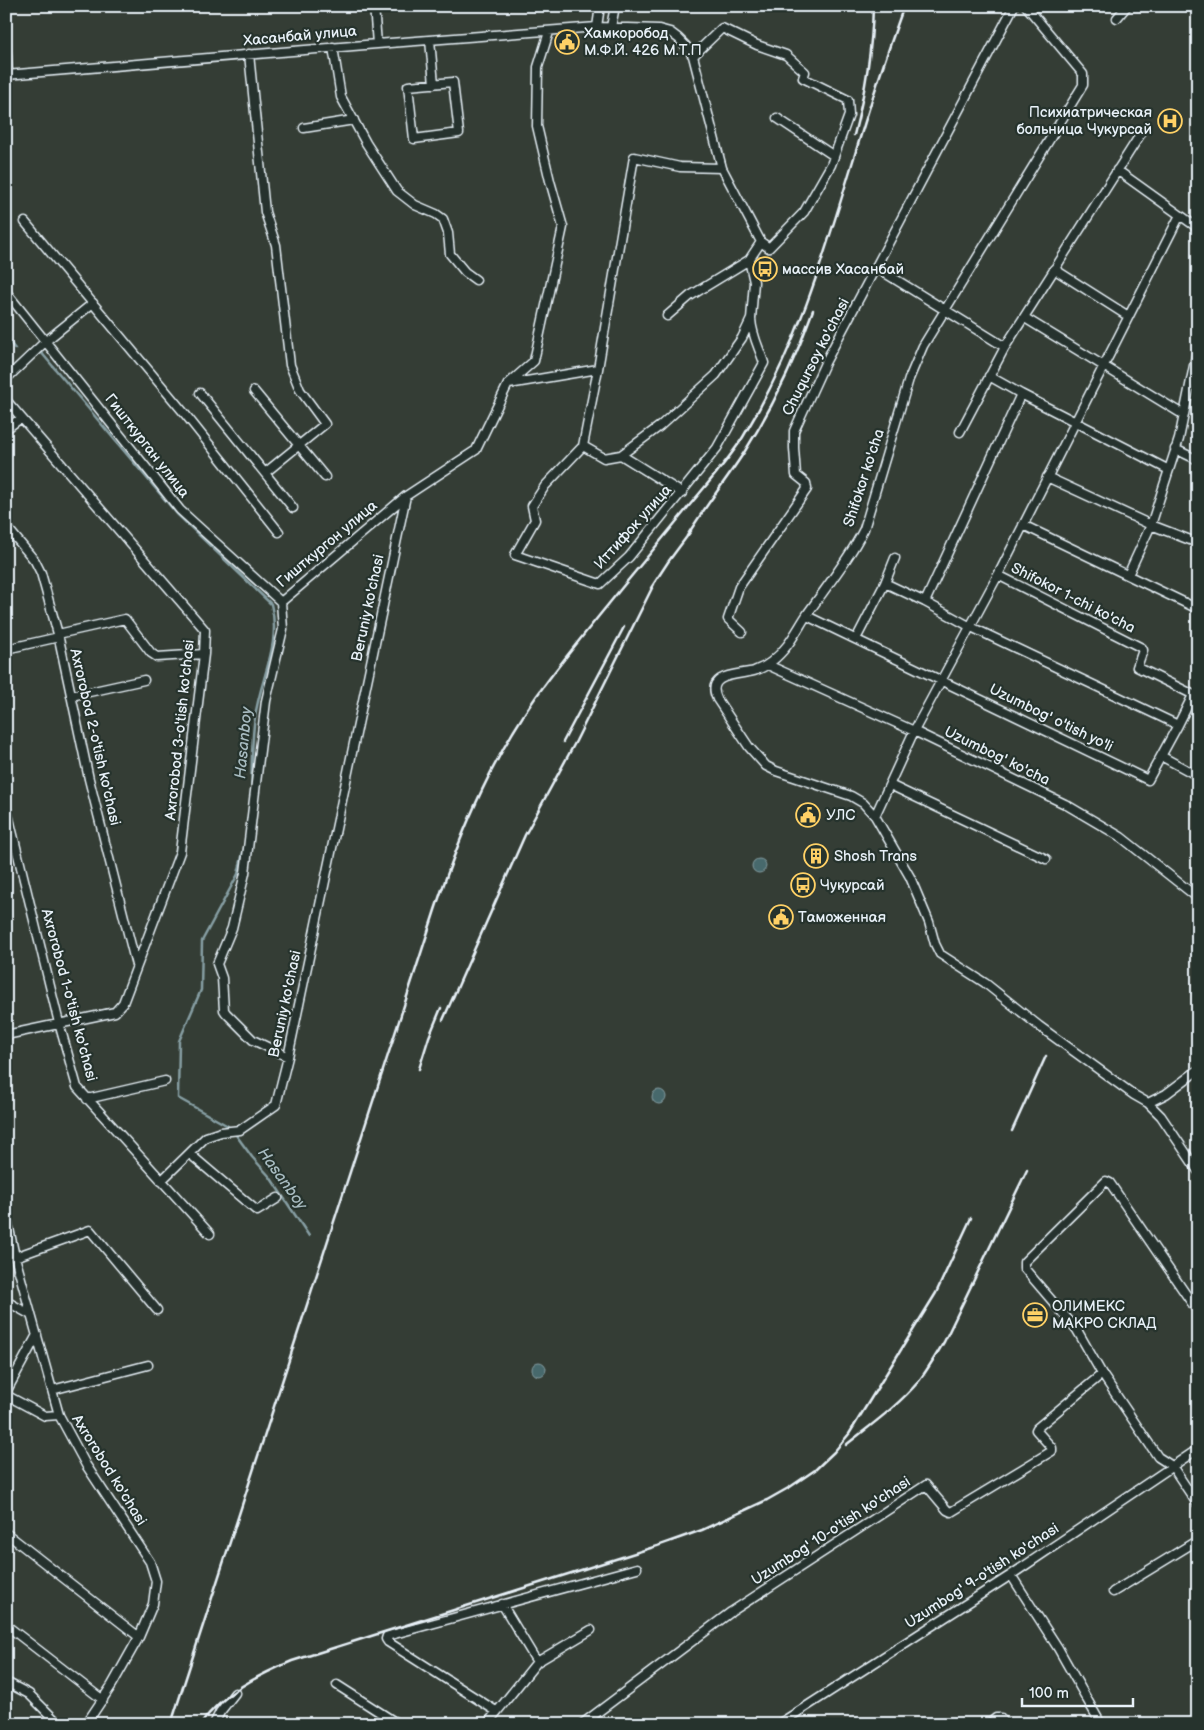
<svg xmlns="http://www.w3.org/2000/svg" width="1204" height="1730" font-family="'Balsamiq Sans',sans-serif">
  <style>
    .water { fill: #46696c; stroke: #879fa4 }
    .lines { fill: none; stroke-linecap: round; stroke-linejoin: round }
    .stream { stroke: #879fa4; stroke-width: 2.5 }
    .minor-casing { stroke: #e8f1f8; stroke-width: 11 }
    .minor { stroke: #26332d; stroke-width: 8 }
    .rail { stroke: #e8f1f8; stroke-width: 2.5 }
    .labels { text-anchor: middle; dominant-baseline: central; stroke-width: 4.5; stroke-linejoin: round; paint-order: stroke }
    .poi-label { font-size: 15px; fill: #e8f1f8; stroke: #26332d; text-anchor: start }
    .street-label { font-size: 15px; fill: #e8f1f8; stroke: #26332d }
    .water-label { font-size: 16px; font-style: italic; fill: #a7bbc0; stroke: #26332d }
  </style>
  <rect width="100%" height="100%" fill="#343d35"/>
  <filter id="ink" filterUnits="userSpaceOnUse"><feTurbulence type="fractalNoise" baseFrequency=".02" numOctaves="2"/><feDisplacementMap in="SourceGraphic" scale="10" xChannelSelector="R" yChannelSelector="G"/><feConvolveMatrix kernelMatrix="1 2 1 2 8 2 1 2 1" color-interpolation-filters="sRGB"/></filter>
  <g filter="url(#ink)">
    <!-- water -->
    <path class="water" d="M752 866a7 7 0 1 1 14 0a7 7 0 1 1-14 0Z
      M652 1097a7 7 0 1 1 14 0a7 7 0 1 1-14 0Z
      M532 1369a7 7 0 1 1 14 0a7 7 0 1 1-14 0Z"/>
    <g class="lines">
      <!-- stream -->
      <path class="stream" d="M6,337L15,349
        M40,351L177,514L271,604C282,644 260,679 255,717C251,744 252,772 251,799
        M228,1126L178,1098L179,1041L201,990L202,941L238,874L246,839
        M236,1135L252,1157L270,1177L309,1236"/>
      <!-- minor casing -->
      <g class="minor-casing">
        <path id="minor" d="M374,6L377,44
          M1026,6L1083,74V85L923,346L909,379L864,529C849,559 827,586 808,613C796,631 789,648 771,662C766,666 760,669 754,671C739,675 705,673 717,699L749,747L766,766L776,771L851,796L863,803L875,816L910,877L929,922L935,944L940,954L985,983L1039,1026L1134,1095L1148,1103L1161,1116L1198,1171
          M1117,18L1127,6
          M597,27L600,6
          M611,27L615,6
          M430,40L434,84
          M6,42L8,75
          M333,47L341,97L366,143L397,191L415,205L436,214L443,219L448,233L450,254L465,272L476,280
          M249,54L265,212L276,245L290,365L300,390L325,424L265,473
          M6,75L377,44L597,27L659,29L670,32L678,38L686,46L693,56L722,168L761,242L769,248L804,212L831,165L849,115L848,100L803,78L805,72L786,55L757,45L722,28L693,56
          M453,82L459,133L414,139L408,86Z
          M777,118L834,156
          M304,128L354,120
          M722,168L680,167L634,157L598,369L583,446L545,486L532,506L535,520L515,555L600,584L629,557L717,448L764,363C759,347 752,336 751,319
          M1117,170L1198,228
          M25,222L185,414L279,532
          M877,268L1005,347
          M1054,269L1128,316
          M6,292L180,510L281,602
          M667,316L690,296L749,260
          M1025,318L1184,415
          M6,379L46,341L93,303
          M509,384L598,369
          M254,391L325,477
          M200,393L293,508
          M1021,394L1169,470
          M6,400L205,630L204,654L180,852L123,1003L115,1012L6,1035
          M6,429L21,418
          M960,432L1005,347L1140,135
          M583,446L604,458L621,455L660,426L716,375L742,338L751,319L754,282L749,260L761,242
          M1175,449L1198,460
          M621,455L682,493
          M1047,477L1151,525L1198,543
          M1023,525L1198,609
          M6,526L35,561L41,573L58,634L89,779L136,965
          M998,575L1142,648L1143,650L1137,667L1198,697
          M1128,575L1151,525L1179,439L1198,346
          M885,583L925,602L969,626L1178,725
          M281,602L283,629L266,701L245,873L232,928L217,964L222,978L224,1010L226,1013L253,1040L288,1057
          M281,602L406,496
          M925,602L1021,394L989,376
          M807,616L1148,780L1178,725L1193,695
          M742,632L728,619L739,587L807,489L806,483L796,475L794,448V431L825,363L1014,6
          M58,634L125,619L151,653L157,657L204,654
          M856,639L885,583L895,558
          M6,649L59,637
          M768,665L914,731L1065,804L1121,837L1198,898
          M71,696L144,680
          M1161,756L1198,776
          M890,785L1046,859
          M6,806L59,1023L77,1087L210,1234
          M875,816L914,731L998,575L1180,215
          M87,1099L165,1081
          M1148,1103L1166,1094L1198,1070
          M190,1154L257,1211L278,1198
          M161,1181L206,1137L221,1132L240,1130L276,1105L288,1057L406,496L476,450L508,384L534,361L563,227L550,181L537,126L538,67L549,32
          M6,1214L15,1257L59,1415L86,1465L150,1562L156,1581L153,1604L139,1637L112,1685L86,1724
          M15,1257L90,1230L157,1310
          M6,1301L31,1315
          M1198,1312L1110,1183L1106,1181L1024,1262V1268L1077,1330L1102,1374L1158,1457L1172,1466L1198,1505
          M52,1390L148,1365
          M6,1392L37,1335
          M6,1395L45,1416L59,1415
          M6,1533L139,1637
          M1011,1575L1058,1648L1101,1724
          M1113,1592L1198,1540
          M502,1604L537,1662
          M6,1625L103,1700
          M6,1682L29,1694L59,1724
          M337,1685L398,1724
          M496,1711L388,1642L386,1639L387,1636L637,1568
          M214,1724L220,1712L235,1693
          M487,1724L537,1662L591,1630
          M582,1724L731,1612L926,1485L947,1510L951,1512L1052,1451V1448L1036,1430L1037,1428L1102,1374
          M779,1724L1011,1575L1198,1449
          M989,1724L996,1718H1001L1005,1724"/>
      </g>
      <!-- minor -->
      <use href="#minor" class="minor"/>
      <!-- rail -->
      <path class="rail" d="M854,135C865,93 872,49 873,6
        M687,536C705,506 727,479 745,451C773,407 796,358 813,310
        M651,588L668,562L691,531
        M563,742L624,627
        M443,1020L525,835L576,741L654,584
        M419,1069L429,1037L441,1008
        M1012,1131L1046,1056
        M846,1445C871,1425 899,1405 919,1381C928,1369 936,1355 944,1342L1027,1170
        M171,1724L435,910C462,828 496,748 549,679C594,620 642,564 689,506C707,484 728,461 743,437C796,350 823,260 852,164C868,111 885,58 904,6
        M201,1724C222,1693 259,1675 292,1661L657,1546L702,1530L767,1500L790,1487L815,1470L834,1452L849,1434L936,1293L971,1218"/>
    </g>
  </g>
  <!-- icons -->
  <defs>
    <g id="civic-ring" transform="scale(1.25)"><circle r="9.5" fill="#26332d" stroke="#ffd166" stroke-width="1.5"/><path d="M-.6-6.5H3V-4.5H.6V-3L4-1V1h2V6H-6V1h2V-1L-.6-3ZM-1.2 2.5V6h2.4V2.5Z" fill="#ffd166"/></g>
    <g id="hospital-ring" transform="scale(1.25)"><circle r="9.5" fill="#26332d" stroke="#ffd166" stroke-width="1.5"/><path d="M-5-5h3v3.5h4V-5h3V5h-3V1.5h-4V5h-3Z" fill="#ffd166"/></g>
    <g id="bus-ring" transform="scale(1.25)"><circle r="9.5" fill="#26332d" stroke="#ffd166" stroke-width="1.5"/><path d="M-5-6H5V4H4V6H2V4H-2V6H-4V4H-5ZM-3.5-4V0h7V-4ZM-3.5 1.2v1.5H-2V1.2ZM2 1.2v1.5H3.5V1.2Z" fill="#ffd166"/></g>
    <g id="building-ring" transform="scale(1.25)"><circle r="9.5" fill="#26332d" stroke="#ffd166" stroke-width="1.5"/><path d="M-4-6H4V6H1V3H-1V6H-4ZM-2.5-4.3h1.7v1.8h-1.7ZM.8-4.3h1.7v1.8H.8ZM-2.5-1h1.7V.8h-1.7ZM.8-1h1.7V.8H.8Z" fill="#ffd166"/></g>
    <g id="office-ring" transform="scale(1.25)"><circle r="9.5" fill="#26332d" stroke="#ffd166" stroke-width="1.5"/><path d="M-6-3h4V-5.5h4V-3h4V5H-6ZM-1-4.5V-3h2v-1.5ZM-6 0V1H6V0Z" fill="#ffd166"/></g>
  </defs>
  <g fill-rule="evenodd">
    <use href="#civic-ring" x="567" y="42"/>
    <use href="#hospital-ring" x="1170" y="121"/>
    <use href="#bus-ring" x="765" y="269"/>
    <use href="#civic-ring" x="808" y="815"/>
    <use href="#building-ring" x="816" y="856"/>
    <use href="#bus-ring" x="803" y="885"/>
    <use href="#civic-ring" x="781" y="917"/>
    <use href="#office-ring" x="1035" y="1315"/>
  </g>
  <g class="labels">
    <!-- poi labels -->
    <g class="poi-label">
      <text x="584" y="33">Хамкоробод<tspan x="584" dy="17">М.Ф.Й. 426 М.Т.П</tspan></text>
      <text x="1152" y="112" text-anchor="end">Психиатрическая<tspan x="1152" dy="17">больница Чукурсай</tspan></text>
      <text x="782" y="269">массив Хасанбай</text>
      <text x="826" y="815">УЛС</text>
      <text x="834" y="856">Shosh Trans</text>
      <text x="820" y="885">Чуқурсай</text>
      <text x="798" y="917">Таможенная</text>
      <text x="1052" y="1306">ОЛИМЕКС<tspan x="1052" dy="17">МАКРО СКЛАД</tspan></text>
    </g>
    <!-- street labels -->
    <g class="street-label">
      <text transform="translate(300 36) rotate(-5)">Хасанбай улица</text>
      <text transform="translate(816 357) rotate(-63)">Chuqursoy ko'chasi</text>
      <text transform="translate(147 446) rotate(52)">Гишткурган улица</text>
      <text transform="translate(864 478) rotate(-72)">Shifokor ko'cha</text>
      <text transform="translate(633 527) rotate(-48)">Иттифок улица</text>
      <text transform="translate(327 544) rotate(-40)">Гишткургон улица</text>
      <text transform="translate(1073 598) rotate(27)">Shifokor 1-chi ko'cha</text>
      <text transform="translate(368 608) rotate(-78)">Beruniy ko'chasi</text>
      <text transform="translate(1051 718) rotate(26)">Uzumbog' o'tish yo'li</text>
      <text transform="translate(180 730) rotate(-84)">Axrorobod 3-o'tish ko'chasi</text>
      <text transform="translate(95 737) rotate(77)">Axrorobod 2-o'tish ko'chasi</text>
      <text transform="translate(997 756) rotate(26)">Uzumbog' ko'cha</text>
      <text transform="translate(69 995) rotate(75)">Axrorobod 1-o'tish ko'chasi</text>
      <text transform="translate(285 1004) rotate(-78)">Beruniy ko'chasi</text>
      <text transform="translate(109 1470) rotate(58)">Axrorobod ko'chasi</text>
      <text transform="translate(831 1531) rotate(-33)">Uzumbog' 10-o'tish ko'chasi</text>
      <text transform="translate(982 1576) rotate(-33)">Uzumbog' 9-o'tish ko'chasi</text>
    </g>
    <!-- water labels -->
    <g class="water-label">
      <text transform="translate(244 743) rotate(-85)">Hasanboy</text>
      <text transform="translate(282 1179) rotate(54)">Hasanboy</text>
    </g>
  </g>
  <!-- margin -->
  <rect width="1204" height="1730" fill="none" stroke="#26332d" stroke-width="25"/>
  <rect x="12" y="12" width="1179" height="1705" fill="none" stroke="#e8f1f8" stroke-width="2" filter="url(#ink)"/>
  <!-- scale -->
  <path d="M1022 1698v8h111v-8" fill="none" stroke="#e8f1f8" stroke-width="2.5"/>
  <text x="1029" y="1698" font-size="15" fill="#e8f1f8" stroke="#26332d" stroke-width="4" paint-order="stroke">100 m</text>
</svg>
